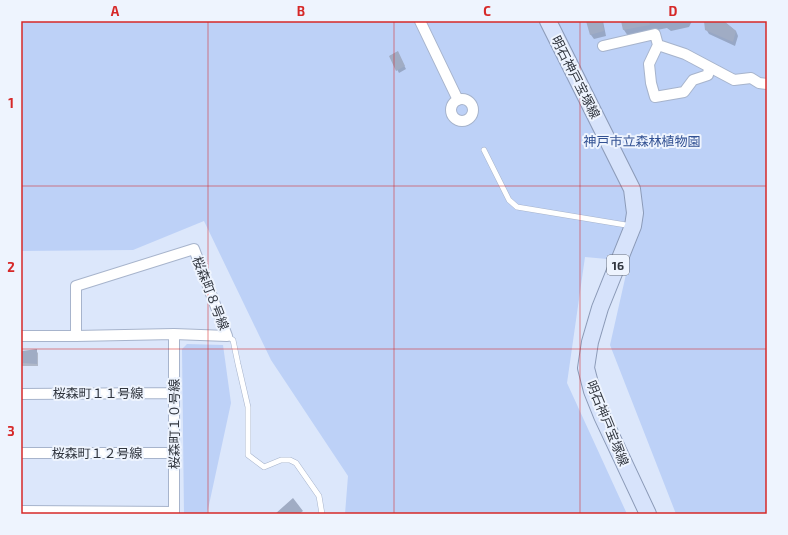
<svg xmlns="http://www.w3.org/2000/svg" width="788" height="535" font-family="'Exo 2','Noto Sans JP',sans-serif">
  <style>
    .green { fill: #bdd1f7 }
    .shadow { fill: #0003 }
    .building { fill: #a0acc4 }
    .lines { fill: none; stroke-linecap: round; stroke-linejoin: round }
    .lane-casing { stroke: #a7b4cc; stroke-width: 6 }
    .street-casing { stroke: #a7b4cc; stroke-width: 12 }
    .primary-casing { stroke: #8b9ab7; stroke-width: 18 }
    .lane { stroke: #fff; stroke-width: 5 }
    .street { stroke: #fff; stroke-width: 10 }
    .primary { stroke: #d7e3fb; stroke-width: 16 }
    .grid { fill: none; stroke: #d62828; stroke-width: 1; stroke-opacity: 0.55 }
    .labels { text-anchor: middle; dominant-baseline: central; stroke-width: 4; stroke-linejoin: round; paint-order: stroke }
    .shield { fill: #eef4fe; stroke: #696e78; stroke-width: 1 }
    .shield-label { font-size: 12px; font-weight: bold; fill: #30353e }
    .street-label { font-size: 13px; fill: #30353e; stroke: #eef4fe }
    .park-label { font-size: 13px; fill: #325193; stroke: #eef4fe }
    .neatline { fill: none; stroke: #d62828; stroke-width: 1.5 }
    .grid-label { font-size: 13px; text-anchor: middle; font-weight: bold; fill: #d62828 }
  </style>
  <rect width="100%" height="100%" fill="#dce7fb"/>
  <!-- green -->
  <path class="green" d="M21,21H767V514H676L610,345L629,261L585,257L567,383L627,514H345L348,476L271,360L204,221L133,250L21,251Z
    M187,344L223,345L231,403L207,514H184L182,349Z"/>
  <!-- shadow -->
  <path class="shadow" d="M587,21H603L606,36L594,39L591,35Z
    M622,21H692L689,27L671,31L667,28L628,36L624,30Z
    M705,21H723L736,31L738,36L735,46L709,34L706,29Z
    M397,52L406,69L399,73L390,56Z
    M36,351L38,353V366H21V352Z"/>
  <!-- building -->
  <path class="building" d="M586,21H602L604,31L590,35Z
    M621,21H649L650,25L623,30Z
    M704,21H724L736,31L733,42L705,30Z
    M398,51L405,66L396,71L389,56Z
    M37,349V364L23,363L22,351Z
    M293,498L303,511L299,514H275Z"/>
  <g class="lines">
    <!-- lane casing -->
    <g class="lane-casing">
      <path id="lane" d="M484,150L509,200L517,207L632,226
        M227,336L233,340L238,364L248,407V455L264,467L281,460H290L296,463L319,496L322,514"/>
    </g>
    <!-- street casing -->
    <g class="street-casing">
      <path id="street" d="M420,21L458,100
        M658,45L649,64L651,83L655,97L684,92L693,80L708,75L709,67
        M603,46L655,34L658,45L685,54L734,80L751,78L759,83L767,84
        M451 110a11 11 0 1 1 22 0a11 11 0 1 1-22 0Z
        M174,334V514
        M21,336H76L174,334L227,336L194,249L76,286V336
        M21,394L174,393
        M21,453H174
        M21,511L174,512"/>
    </g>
    <!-- primary casing -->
    <g class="primary-casing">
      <path id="primary" d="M548,21L632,189L635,213L633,226L600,308L590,342L586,368L592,391L602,416L648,514"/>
    </g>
    <!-- lane -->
    <use href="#lane" class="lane"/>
    <!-- street -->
    <use href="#street" class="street"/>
    <!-- primary -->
    <use href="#primary" class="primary"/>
  </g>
  <!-- grid -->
  <path class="grid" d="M208,21V514M394,21V514M580,21V514M21,186H767M21,349H767"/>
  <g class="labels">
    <!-- shield labels -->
    <rect class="shield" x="607" y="255" width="22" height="20" rx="3"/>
    <g class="shield-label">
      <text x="618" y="265">16</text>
    </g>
    <!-- street labels -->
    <g class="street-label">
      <text transform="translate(576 77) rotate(63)">明石神戸宝塚線</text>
      <text transform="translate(211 293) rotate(69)">桜森町８号線</text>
      <text x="98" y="393">桜森町１１号線</text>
      <text transform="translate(608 423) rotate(68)">明石神戸宝塚線</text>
      <text transform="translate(174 424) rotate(-90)">桜森町１０号線</text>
      <text x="97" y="453">桜森町１２号線</text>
    </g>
    <!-- park labels -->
    <g class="park-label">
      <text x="642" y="141">神戸市立森林植物園</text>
    </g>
  </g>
  <!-- border -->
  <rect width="788" height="535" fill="none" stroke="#eef4fe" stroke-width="44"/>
  <rect x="22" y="22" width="744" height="491" class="neatline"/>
  <g class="grid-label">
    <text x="115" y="16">A</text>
    <text x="301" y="16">B</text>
    <text x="487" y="16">C</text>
    <text x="673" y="16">D</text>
    <text x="11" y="108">1</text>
    <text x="11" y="272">2</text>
    <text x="11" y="436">3</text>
  </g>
</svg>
